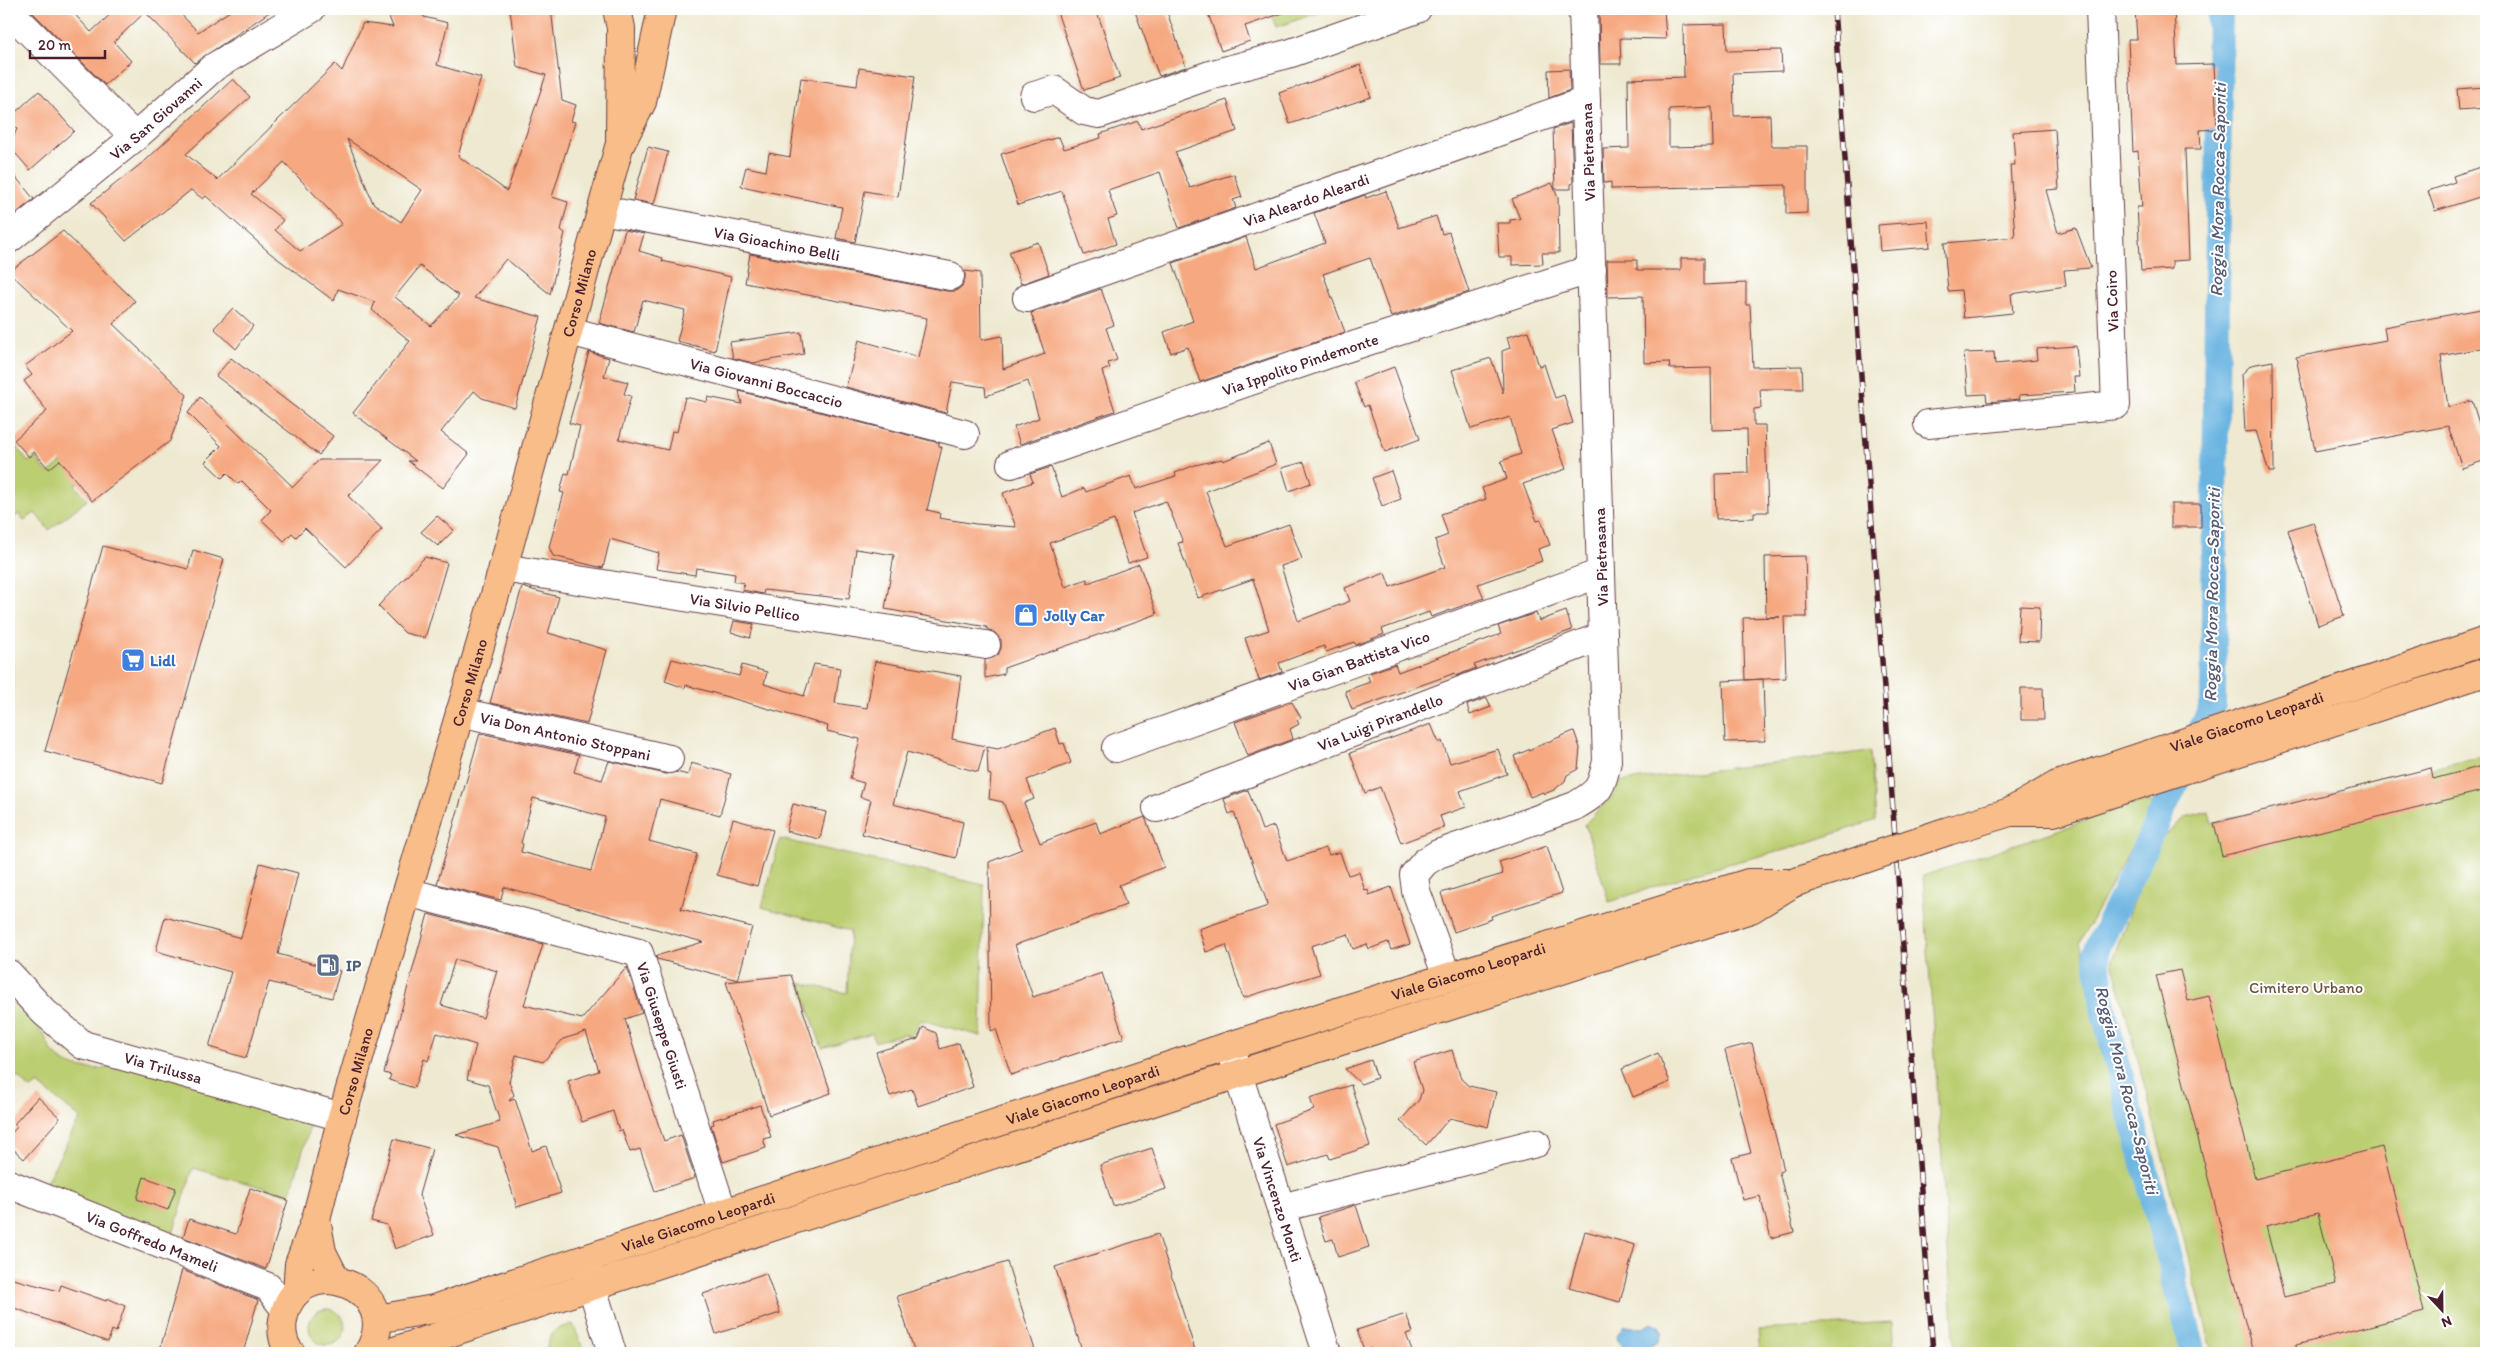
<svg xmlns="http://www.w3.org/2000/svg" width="2495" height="1362" font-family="Itim,sans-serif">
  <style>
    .green { fill: #bbce71; stroke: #82764e }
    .water { fill: #69b4e1; stroke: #5a6a86 }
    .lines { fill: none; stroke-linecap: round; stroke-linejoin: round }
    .canal { stroke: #69b4e1; stroke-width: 26 }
    .building { fill: #f6a880; fill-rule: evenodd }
    .minor-casing { stroke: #633d44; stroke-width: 30 }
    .major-casing { stroke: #633d44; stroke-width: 30 }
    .minor { stroke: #fff; stroke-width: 28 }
    .major { stroke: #f8bd88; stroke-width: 28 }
    .rail-casing { stroke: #4a1f2b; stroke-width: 5.5 }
    .rail { stroke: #fff; stroke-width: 4; stroke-dasharray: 11; stroke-linecap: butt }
    .major-bridge-casing { stroke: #633d44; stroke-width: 30; stroke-linecap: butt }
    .major-bridge { stroke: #f8bd88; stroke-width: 28 }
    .labels { text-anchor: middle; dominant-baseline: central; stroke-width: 4; stroke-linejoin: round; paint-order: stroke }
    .street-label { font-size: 16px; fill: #4a1f2b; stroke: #fff }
    .shop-label { font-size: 16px; font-weight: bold; fill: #366cbe; stroke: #fff; text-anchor: start }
    .service-label { font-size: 16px; font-weight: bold; fill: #4e5e75; stroke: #fff; text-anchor: start }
    .park-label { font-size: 16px; fill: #6c5440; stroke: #fff }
    .water-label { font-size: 18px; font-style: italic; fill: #565b74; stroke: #fff }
  </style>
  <rect width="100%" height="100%" fill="#fff"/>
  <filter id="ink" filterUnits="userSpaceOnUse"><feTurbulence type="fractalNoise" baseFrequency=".02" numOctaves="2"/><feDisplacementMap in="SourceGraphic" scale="10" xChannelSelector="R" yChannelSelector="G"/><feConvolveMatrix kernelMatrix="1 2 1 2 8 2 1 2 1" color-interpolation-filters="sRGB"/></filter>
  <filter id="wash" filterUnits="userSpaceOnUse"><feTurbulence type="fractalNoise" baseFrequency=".0096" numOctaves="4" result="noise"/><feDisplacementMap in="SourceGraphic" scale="20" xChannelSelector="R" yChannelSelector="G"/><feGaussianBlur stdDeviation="1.12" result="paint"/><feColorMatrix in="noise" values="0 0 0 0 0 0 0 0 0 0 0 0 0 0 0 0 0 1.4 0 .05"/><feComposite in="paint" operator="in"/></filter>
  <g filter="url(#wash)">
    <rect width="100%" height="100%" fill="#eee9d0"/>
    <!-- green -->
    <path class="green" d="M1269,9H1329L1276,27Z
      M9,428L14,435L10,438L28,462L35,457L48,473L64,460L80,480L75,485L87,500L49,530L35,513L24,521L19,514L9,522Z
      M1870,751L1876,820L1785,850L1707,869L1609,902L1585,824L1615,793L1616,782Z
      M2486,755V1353H2213L2112,960L2156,842L2186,817L2209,811L2212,823Z
      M2139,802L2155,803L2080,942L2188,1353H1955L1923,876Z
      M780,839L984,885L981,1036L921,1020L911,1037L904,1034L875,1042L872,1033L822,1048L800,983L847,993L850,931L762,907Z
      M9,999C20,1010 33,1020 42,1032C46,1037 47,1044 51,1050C69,1074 101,1070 127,1065L312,1119L290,1195L193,1168L172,1237L43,1188L80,1118L38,1084L31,1089L9,1070Z
      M309 1327a18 18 0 1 1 36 0a18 18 0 1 1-36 0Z
      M1892,1322L1894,1353H1760L1758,1330Z
      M573,1324L585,1353H546C549,1332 553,1329 573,1324Z"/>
    <!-- water -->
    <path class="water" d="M1652,1323L1660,1326L1663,1331L1660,1341C1647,1350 1620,1357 1617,1335L1624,1326L1642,1328Z"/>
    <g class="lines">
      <!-- canal -->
      <path class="canal" d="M2194,1353L2104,1013L2096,951L2213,704L2220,9"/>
    </g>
    <g id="blocks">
      <!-- building -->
      <path class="building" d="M29,9H70L91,32L116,9H176L198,32L233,9H274L195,63L145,12L114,42L131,61L105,85Z
        M386,9H421L424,17L448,23L437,65L481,78L458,156L507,191L546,75L517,67L510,9H551L562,100L576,105L571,121L575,122L552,197L568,202L561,230L565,233L550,294L506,259L474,298L541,317L515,408L482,398L474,391L441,432L469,454L443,488L408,461H416L353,413L410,341L372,310L375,302L338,289L334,301L270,253L206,196L203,199L191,190L126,241L91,203L146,160L233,79L250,97L186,154L217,180L335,64L342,71L363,23L393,27ZM347,139L422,190L401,222L373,203ZM284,162L342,224L300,251L275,230L283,220L251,194ZM420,266L459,296L431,326L395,297Z
        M1056,9H1096L1120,78L1084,90Z
        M1134,9H1166L1186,67L1159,76Z
        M1221,9H1285L1286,12L1245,26L1250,41L1221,51L1208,13Z
        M1599,9H1664L1666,39L1620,38L1621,64H1600Z
        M2135,9H2174L2177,65L2214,64L2217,129L2200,130L2201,149H2185L2189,260L2172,261V269L2141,271L2137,207H2142L2138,151L2133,152L2128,39H2137Z
        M1726,24L1727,51L1781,50L1782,71L1733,73L1734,116L1770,115L1771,146H1807V213L1786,214V185L1611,189V182L1604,183L1603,149L1629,148L1628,79L1684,77L1683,25ZM1712,107L1713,146L1669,147V109Z
        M1360,65L1371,97L1290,124L1279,93Z
        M859,68L915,76L898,197L865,191L855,242L836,238L842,207L741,186L746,167L766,171L769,153L790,157L801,78L857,86Z
        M1569,69L1570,90L1549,98L1548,70Z
        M2486,87V108L2459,110L2457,89Z
        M39,91L74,131L30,170L9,146L17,129L9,118Z
        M1227,100L1237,131L1175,152L1190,188L1234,174L1242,197L1233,200L1236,208L1179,228L1160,172L1108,190L1117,216L1108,219L1116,244L1084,255L1062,191L1018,205L1001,154L1059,137L1064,149L1101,138L1100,134L1138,121L1141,129Z
        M1571,123L1573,183L1571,184V189H1555L1553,129Z
        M2055,129L2059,189L2046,190L2058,233L2076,228L2091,268L2064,270L2066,286L2011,294L2013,313L1964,318L1961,290L1948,291L1944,243L2015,237L2010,165H2015L2013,132Z
        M648,147L668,152L654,204L633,200Z
        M2486,165V195L2435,211L2428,191L2455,182L2453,176Z
        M9,169L34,199L9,219Z
        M1552,183L1558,198L1559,253H1542L1543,264L1512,265V257H1499L1497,223H1510V220L1520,219L1512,199Z
        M1386,191L1399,228L1436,216L1442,234L1449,232L1469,292L1391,317L1370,258L1323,274L1345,332L1200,382L1188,347L1171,353L1164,332L1193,321L1173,263L1246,237L1256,268L1325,243L1314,213L1365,195L1366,198Z
        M1928,221L1930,247L1880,251L1878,225Z
        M625,230L644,234L639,251L663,258L662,261L731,277L715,351L677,341L685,310L643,300L634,332L599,323Z
        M63,231L135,301L113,324L187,395L170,441L92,501L60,460L49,469L34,452L29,457L14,440L47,411L24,381L32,375L25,366L72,331L9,272Z
        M1038,242L1049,274L1021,284L1009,252Z
        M750,254L947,291H956L962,286L965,278V271L980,273L981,340L1002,336L1003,369L1045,354L1031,313L1101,289L1114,325L1106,328L1117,360L1108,363L1110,368L1102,371L1115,411L1020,444L1014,427L1039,418L1028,381L986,396L985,387L952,382L946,413L846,387L859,340L918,357L927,318L745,283Z
        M1681,258H1704V285L1746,283V305H1750L1753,367L1802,366L1803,389H1760L1761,408L1754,409V425H1765L1768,512H1754V518L1716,519L1715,474L1748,473L1747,429L1712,430L1711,368L1670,369L1669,362L1644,363L1643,296L1608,297L1607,260H1637V270H1681Z
        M233,308L253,326L236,349L214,328Z
        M2486,308V347L2441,356L2448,407L2472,401L2486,446V460L2462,468L2448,426L2315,451L2296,357L2386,340L2384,327Z
        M1528,331L1539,366L1544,364L1555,398L1564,395L1573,423L1552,430L1566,469L1523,484L1537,521L1541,520L1550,545L1538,549L1542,561L1478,584L1484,598L1431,617L1429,612L1382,629L1384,634L1356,645L1354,642L1326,652L1324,646L1279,663L1282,672L1259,680L1245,638L1269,630L1253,579L1198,598L1178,543L1183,542L1166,501L1132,513L1147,557L1128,563L1114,520L1050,543L1065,587L1087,579L1088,583L1139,564L1157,614L1004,668V674L985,678V660L998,655L1001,648V640L995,633L987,629V627L885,609L894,555L856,549L849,599L764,590L763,594L742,590L744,583L734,581L735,574L696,568L695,575L656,569L659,553L610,539L603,568L553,556L549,547L564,493L560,492L565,473L569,474L580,426L569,423L589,352L609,358L604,376L628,382L624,394L631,396L619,439L668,450L672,431L677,432L685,397L707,402L708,397L742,404L739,391L939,443V446L942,447L927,510L940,513L939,518L976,524L1016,527L1003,493L1033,482L1030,474L1051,467L1062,497L1084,488L1086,492L1131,476L1136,489L1176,476L1175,473L1195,465L1222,459L1223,461L1269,443L1276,464L1206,491L1227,546L1289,524L1302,559L1281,566L1298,621L1350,601L1345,588L1385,573L1390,587L1445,567L1435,540L1448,535L1441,514L1486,499L1482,488L1507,479L1501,461L1521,454L1510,417L1471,429L1452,370L1491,358L1503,393L1502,351L1510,348L1507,337Z
        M801,332L804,354L753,363L733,358L730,342Z
        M2076,346L2079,377H2074L2075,392L2019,395L2020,399L1987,402L1986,394L1968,395L1964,353L1994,352L1995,364L2037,360L2036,349Z
        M231,358L333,436L319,455L216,376Z
        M2273,361L2274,472H2269L2256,431L2245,432L2242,374L2251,365Z
        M1394,367L1420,439L1385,452L1368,405L1364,407L1354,382Z
        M200,397L293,487L319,460H383L348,496L382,529L346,567L305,528L296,537L292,533L284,541L262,520L271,510L242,481L238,484L227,473L222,478L205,462L221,446L188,413Z
        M1304,462L1311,483L1289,491L1282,468Z
        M1391,471L1401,499L1382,506L1372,478Z
        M2171,504H2201V527H2171Z
        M437,516L454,530L438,546L421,532Z
        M2313,522L2344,616L2318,625L2288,530Z
        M103,546L188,569L193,550L224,559L162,783L45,751Z
        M1805,556L1807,617H1784L1786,678L1745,680L1743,618L1780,617H1766L1765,557Z
        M425,557L447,563L425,638L405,633L378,606Z
        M522,587L559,597L548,633L607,650L587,724L490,703Z
        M2020,606L2040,607L2039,642L2018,641Z
        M1566,611L1572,630L1474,665L1476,668L1456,676L1455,673L1352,710L1345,691L1370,682L1367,674L1395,664L1398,672L1501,634L1498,626L1536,613L1539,621Z
        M734,621L754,624L750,638L731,632Z
        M672,659L739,676L742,665L767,672L764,684L804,696L814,664L840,668L835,703L867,708L875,661L961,676L952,739L985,746L978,772L907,752L893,804L963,822L956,858L862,834L871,800L860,797L864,783L850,779L860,739L827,731L828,726L686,685L685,688L665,681Z
        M1763,679L1765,741L1725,742L1723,681Z
        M2021,688H2043L2044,720H2021Z
        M1487,698L1491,707L1470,715L1467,705Z
        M1292,702L1301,718L1297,720L1299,724L1290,729L1293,739L1248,756L1235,722Z
        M1431,724L1439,743L1442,741L1450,763L1498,749L1507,774L1460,791L1466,807L1440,816L1444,827L1401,843L1380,787L1365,793L1350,753Z
        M1055,728L1060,744L1064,743L1071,763L1027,780L1034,799L1024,803L1040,843L1096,822L1100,834L1145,817L1164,867L1119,885L1126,905L1015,945L1033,997L1102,973L1124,1038L1011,1075L996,1029L991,1031L989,862L1022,849L1003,802L989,799L991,775L988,774L987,747L998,749Z
        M1574,731L1580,748L1578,769L1567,775L1565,781L1554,790L1544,794L1543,792L1530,797L1514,756Z
        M480,733L579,755L574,772L602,780L609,761L666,774L676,772L688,775L691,763L731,774L720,815L660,799L649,841L697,854L681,909L752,927L738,980L657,959L656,956L703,942L504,887L501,900L437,884ZM533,798L605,817L591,871L521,852L523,844L521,843Z
        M2486,765V790L2222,856L2214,823L2431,768L2433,779Z
        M1248,790L1262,830L1274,826L1287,861L1326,848L1329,855L1340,852L1348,875L1359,872L1365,891L1368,890L1369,895L1391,887L1410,944L1391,950L1388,942L1369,949L1367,944L1353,949L1348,934L1311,946L1320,974L1243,998L1226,945L1206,952L1199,929L1265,907L1268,905L1234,812L1229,814L1224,799Z
        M793,804L826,812L820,839L786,831Z
        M733,819L773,830L757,886L717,875Z
        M1547,846L1562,893L1491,916L1492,919L1454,932L1441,893L1503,874L1499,862Z
        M260,863L298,873L278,954L340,971L332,998L269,982L246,1058L209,1047L231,972L156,951L165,917L241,938Z
        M428,914L543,944L524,1005L582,1019L627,967L642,1013L625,1019L641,1073L664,1141L681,1135L695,1178L655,1191L640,1149L630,1152L622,1130L619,1131L613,1111L582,1122L568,1081L599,1071L586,1032L563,1039L543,1062L516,1055L509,1082L514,1095L509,1101L515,1099L532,1151L546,1146L561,1193L517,1207L498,1147L456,1135L500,1122L488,1085L467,1079L476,1045L437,1033L428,1061L424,1059L414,1088L389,1080L391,1075L384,1073ZM455,959L497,971L483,1018L441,1005Z
        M2180,970L2188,1001L2209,996L2255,1179L2382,1147L2424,1312L2296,1345L2298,1353H2253L2156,975ZM2318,1213L2336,1284L2284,1297L2266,1226Z
        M791,975L831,1093L769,1115L726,982Z
        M923,1027L936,1033L940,1049L959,1043L973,1087L918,1106L912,1089L890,1096L876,1052L918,1039Z
        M1752,1043L1784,1170L1779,1172L1794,1232L1771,1238L1760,1196L1743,1200L1732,1158L1751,1153L1725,1050Z
        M1452,1050L1461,1079L1469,1086L1496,1092L1488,1127L1450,1118L1426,1145L1400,1121L1419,1100L1422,1090L1413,1062Z
        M1658,1053L1670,1082L1633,1097L1622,1069Z
        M1371,1060L1377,1078L1361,1084L1345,1069Z
        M1351,1085L1370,1146L1330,1159L1328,1154L1288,1167L1274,1124L1314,1110L1310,1098Z
        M38,1097L60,1118L24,1159L9,1145V1136L17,1127L14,1124Z
        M760,1105L771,1137L763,1139L766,1148L723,1162L711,1125L714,1124L713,1120Z
        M394,1139L432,1149L419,1195L434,1235L395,1249L387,1225L371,1221Z
        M1152,1148L1166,1189L1113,1206L1100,1165Z
        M144,1177L176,1188L168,1210L137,1199Z
        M250,1188L288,1200L266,1269L183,1237L189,1219L236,1234Z
        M1356,1205L1369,1247L1338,1257L1333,1239L1326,1241L1318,1217Z
        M1585,1231L1635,1245L1620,1302L1569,1288Z
        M1158,1234L1196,1353H1083L1055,1267Z
        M1007,1262L1036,1353H915L897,1296Z
        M182,1270L258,1300L243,1353H159Z
        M766,1273L780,1313L716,1334L703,1294Z
        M9,1278L59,1291L61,1285L106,1301L107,1298L125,1306L116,1332L112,1330L108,1342L9,1306Z
        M1406,1314L1413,1332L1406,1334L1413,1353H1371L1370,1348L1364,1350L1357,1330Z"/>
    </g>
  </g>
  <g filter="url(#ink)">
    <use href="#blocks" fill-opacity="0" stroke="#633d44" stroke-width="1"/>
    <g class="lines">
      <!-- minor casing -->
      <g class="minor-casing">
        <g id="minor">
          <path d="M9,11L135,137"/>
          <path d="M1034,96L1054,90L1084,111L1099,114L1213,74L1291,53L1417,9"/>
          <path id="s1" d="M602,210L950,276"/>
          <path id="s2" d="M9,239L135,137L214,67L311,9"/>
          <path id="s3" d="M1027,298L1586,101"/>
          <path id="s4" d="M569,331L965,434"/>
          <path d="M1928,424L2116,405L2100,9"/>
          <path id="s5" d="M1011,464L1331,353L1592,269"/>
          <path id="s6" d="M503,568L986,645"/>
          <path id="s7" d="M460,712L669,759"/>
          <path id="s8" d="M1116,748C1278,691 1439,630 1601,573"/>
          <path id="s9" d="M1157,808L1603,636"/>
          <path id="s10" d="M407,892L639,953L723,1213"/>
          <path id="s11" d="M9,974L44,1012L83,1045L342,1117"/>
          <path d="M1447,977L1416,891L1414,875L1425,862L1438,854L1575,806C1600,791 1601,789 1607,761L1583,9"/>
          <path id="s12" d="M1229,1046L1327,1353"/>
          <path id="s13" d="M9,1184L268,1287L285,1309"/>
          <path d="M1281,1208L1536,1143"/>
          <path d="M585,1264L612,1353"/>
        </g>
      </g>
      <!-- major casing -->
      <g class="major-casing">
        <g id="major">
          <path d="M617,9L621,28L620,139"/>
          <path d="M2012,812H2054L2486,672"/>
          <path id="s14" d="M1948,831L2010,812L2057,785L2486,641"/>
          <path d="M316,1219L322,1252L336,1280"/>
          <path id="s15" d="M297,1292L299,1264L316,1219L342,1117L407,892L503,568L619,147L642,102L662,9"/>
          <path id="s16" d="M377,1319L434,1309L1229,1046L1748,883H1793"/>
          <path d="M291,1353C283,1345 281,1331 283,1320C296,1246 409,1286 368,1353"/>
          <path d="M388,1353L1238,1074L1751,909L1793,883"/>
        </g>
      </g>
      <!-- minor -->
      <use href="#minor" class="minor"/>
      <!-- major -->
      <use href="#major" class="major"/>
      <!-- rail casing -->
      <g class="rail-casing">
        <path id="rail" d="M1834,9L1933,1353"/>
      </g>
      <!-- rail -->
      <use href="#rail" class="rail"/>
      <!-- major-bridge casing -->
      <g class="major-bridge-casing">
        <path id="major-bridge" d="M1793,883L1948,831"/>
      </g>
      <!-- major-bridge -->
      <use href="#major-bridge" class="major-bridge"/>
    </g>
  </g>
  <!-- icons -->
  <defs>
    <g id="shop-square" transform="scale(1.25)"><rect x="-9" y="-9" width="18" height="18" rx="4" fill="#3f7fe0" stroke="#fff"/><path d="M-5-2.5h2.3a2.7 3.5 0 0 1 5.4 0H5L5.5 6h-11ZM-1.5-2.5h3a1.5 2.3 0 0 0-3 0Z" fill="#fff"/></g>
    <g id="supermarket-square" transform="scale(1.25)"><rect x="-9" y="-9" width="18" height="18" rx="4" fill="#3f7fe0" stroke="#fff"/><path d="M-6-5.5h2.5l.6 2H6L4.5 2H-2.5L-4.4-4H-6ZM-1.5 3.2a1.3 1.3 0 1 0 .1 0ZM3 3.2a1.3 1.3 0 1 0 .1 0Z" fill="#fff"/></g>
    <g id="fuel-square" transform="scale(1.25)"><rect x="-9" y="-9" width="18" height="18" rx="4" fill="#5c6f8a" stroke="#fff"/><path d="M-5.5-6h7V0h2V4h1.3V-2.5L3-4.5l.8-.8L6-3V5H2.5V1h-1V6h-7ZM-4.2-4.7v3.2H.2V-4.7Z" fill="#fff"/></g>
  </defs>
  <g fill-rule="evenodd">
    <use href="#shop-square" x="1026" y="615"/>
    <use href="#supermarket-square" x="133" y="660"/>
    <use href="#fuel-square" x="328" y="965"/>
  </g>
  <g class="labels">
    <!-- street labels -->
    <g class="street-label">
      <text stroke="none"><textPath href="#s2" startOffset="190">Via San Giovanni</textPath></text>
      <text transform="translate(1588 152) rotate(-92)">Via Pietrasana</text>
      <text stroke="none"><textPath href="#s3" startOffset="296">Via Aleardo Aleardi</textPath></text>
      <text stroke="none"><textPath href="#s1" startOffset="178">Via Gioachino Belli</textPath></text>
      <text stroke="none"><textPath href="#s15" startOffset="1039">Corso Milano</textPath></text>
      <text transform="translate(2112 301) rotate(-92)">Via Coiro</text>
      <text stroke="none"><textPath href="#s5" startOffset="306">Via Ippolito Pindemonte</textPath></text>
      <text stroke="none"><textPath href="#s4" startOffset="204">Via Giovanni Boccaccio</textPath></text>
      <text transform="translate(1601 557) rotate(-92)">Via Pietrasana</text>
      <text stroke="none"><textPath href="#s6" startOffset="245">Via Silvio Pellico</textPath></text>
      <text stroke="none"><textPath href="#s8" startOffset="258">Via Gian Battista Vico</textPath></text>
      <text stroke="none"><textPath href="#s15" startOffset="634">Corso Milano</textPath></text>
      <text stroke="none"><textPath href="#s14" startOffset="319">Viale Giacomo Leopardi</textPath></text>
      <text stroke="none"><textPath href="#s9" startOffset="239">Via Luigi Pirandello</textPath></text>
      <text stroke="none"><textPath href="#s7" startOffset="108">Via Don Antonio Stoppani</textPath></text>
      <text stroke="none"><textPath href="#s16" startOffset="1146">Viale Giacomo Leopardi</textPath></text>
      <text stroke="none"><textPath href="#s10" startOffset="316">Via Giuseppe Giusti</textPath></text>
      <text stroke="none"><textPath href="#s11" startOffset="186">Via Trilussa</textPath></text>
      <text stroke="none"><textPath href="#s15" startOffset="229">Corso Milano</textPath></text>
      <text stroke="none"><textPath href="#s16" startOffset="741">Viale Giacomo Leopardi</textPath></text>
      <text stroke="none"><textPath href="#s12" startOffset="161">Via Vincenzo Monti</textPath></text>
      <text stroke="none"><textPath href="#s16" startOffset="336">Viale Giacomo Leopardi</textPath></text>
      <text stroke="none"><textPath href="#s13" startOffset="154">Via Goffredo Mameli</textPath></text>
    </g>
    <!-- shop labels -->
    <g class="shop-label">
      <text x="1044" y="615">Jolly Car</text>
      <text x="150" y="660">Lidl</text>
    </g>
    <!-- service labels -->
    <g class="service-label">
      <text x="346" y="965">IP</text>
    </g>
    <!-- park labels -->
    <g class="park-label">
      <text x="2306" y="987">Cimitero Urbano</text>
    </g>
    <!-- water labels -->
    <g class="water-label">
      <text transform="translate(2218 190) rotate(-89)">Roggia Mora Rocca-Saporiti</text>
      <text transform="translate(2212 595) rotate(-89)">Roggia Mora Rocca-Saporiti</text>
      <text transform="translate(2127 1090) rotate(76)">Roggia Mora Rocca-Saporiti</text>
    </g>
  </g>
  <!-- margin -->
  <rect width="2495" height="1362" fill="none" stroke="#fff" stroke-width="30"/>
  <!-- north arrow -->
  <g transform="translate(2442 1310) rotate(158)" stroke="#ffffff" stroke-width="4" paint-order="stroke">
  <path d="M0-4L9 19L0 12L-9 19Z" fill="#4a1f2b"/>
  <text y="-8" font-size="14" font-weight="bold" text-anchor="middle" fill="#4a1f2b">N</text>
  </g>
  <!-- scale -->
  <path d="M30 50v8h75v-8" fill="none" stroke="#4a1f2b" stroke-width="2.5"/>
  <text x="38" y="50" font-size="15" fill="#4a1f2b" stroke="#ffffff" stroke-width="4" paint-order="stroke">20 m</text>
</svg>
